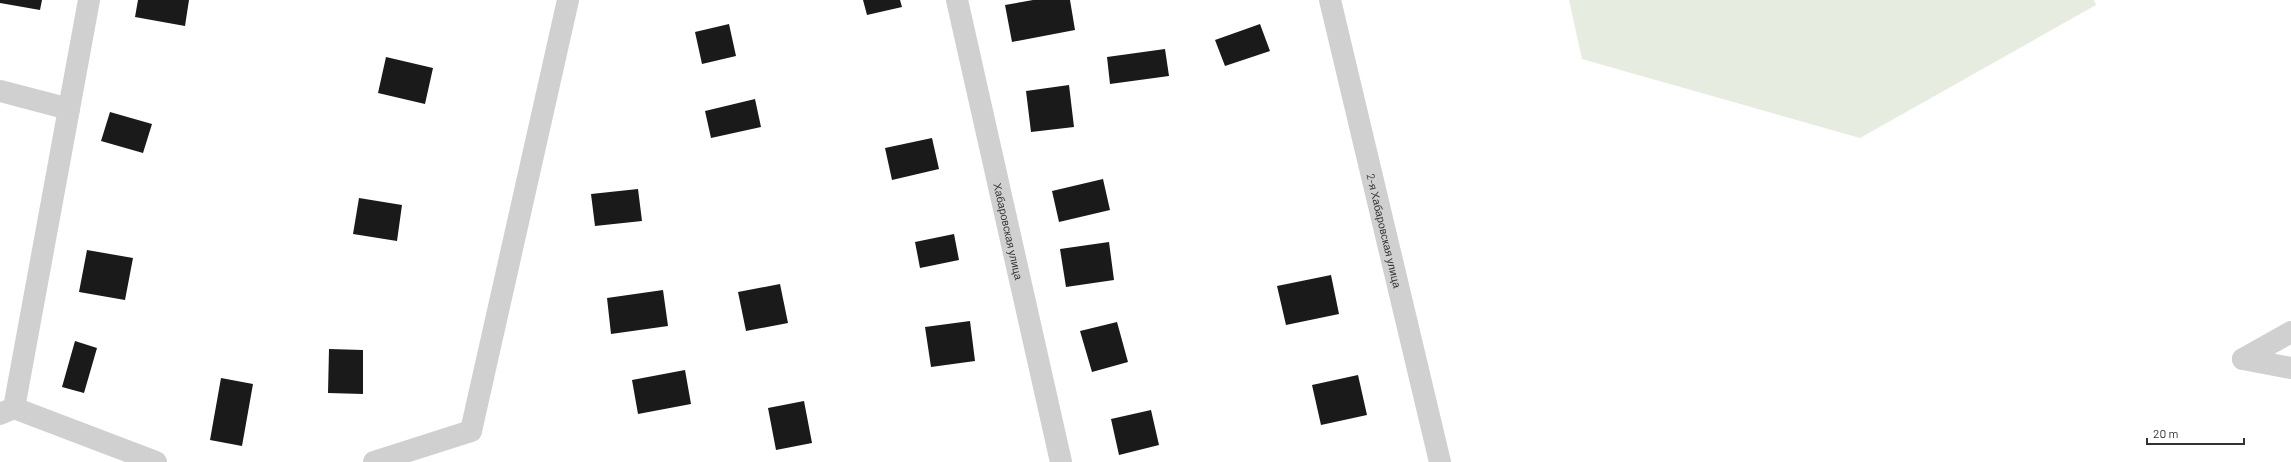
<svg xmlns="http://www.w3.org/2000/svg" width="2291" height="462" font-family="Barlow,sans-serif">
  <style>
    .green { fill: #e6ecdf }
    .building { fill: #1a1a1a }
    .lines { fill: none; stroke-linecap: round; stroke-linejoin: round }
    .street { stroke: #d0d0d0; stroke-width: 22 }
    .labels { text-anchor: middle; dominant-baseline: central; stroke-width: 4; stroke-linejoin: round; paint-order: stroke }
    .street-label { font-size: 11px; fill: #333; stroke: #fff }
  </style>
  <rect width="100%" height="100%" fill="#fff"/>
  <!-- green -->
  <path class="green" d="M1569,0H2094L2096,5L1860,138L1582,59Z"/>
  <!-- building -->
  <path class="building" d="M0,0H42L40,10L0,3Z
    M138,0H189L185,26L135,17Z
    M863,0H900L902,7L867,15Z
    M1033,0H1070L1075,30L1012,42L1005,5Z
    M729,24L736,56L702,64L695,32Z
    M1260,24L1270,51L1225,66L1215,40Z
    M1165,49L1169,76L1110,84L1107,57Z
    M386,57L433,68L425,104L378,93Z
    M1069,85L1074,127L1031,132L1026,91Z
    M755,99L761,127L711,138L705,111Z
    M110,112L152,124L143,153L101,141Z
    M932,138L939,169L892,180L885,148Z
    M1103,179L1110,210L1059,222L1052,191Z
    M638,189L642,221L595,226L591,194Z
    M359,198L402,205L397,241L353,234Z
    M954,234L959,260L920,268L915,242Z
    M1109,242L1114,280L1066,287L1060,249Z
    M87,250L133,258L125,300L79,292Z
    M1331,275L1339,314L1286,325L1277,286Z
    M780,284L788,323L746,331L738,292Z
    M663,290L668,326L611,334L607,298Z
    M970,321L975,361L931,367L925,327Z
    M1117,322L1128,362L1092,372L1080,331Z
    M75,341L97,348L84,393L62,387Z
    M329,349L363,350V394L328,393Z
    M685,370L691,404L638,414L632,380Z
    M1358,375L1367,415L1321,425L1312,385Z
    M221,378L253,384L242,446L210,440Z
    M804,401L812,443L776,450L768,408Z
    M1151,410L1159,445L1119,455L1111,419Z"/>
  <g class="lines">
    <!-- street -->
    <g class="street">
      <path id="s1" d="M957,0L1061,462"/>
      <path id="s2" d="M1330,0L1440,462"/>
      <path d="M0,91L69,109"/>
      <path d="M2243,359L2291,332"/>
      <path d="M2243,359L2291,368"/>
      <path d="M14,408L156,462"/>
      <path d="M0,414L14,408L89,0"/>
      <path d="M374,462L471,431L568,0"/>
    </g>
  </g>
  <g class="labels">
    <!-- street labels -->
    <g class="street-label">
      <text stroke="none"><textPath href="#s1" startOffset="237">Хабаровская улица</textPath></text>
      <text stroke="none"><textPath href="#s2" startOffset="237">2-я Хабаровская улица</textPath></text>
    </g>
  </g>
  <!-- scale -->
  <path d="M2147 438v6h97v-6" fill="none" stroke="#333333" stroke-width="2"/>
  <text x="2153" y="438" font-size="12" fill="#333333" stroke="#ffffff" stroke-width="3" paint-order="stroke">20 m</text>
</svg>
